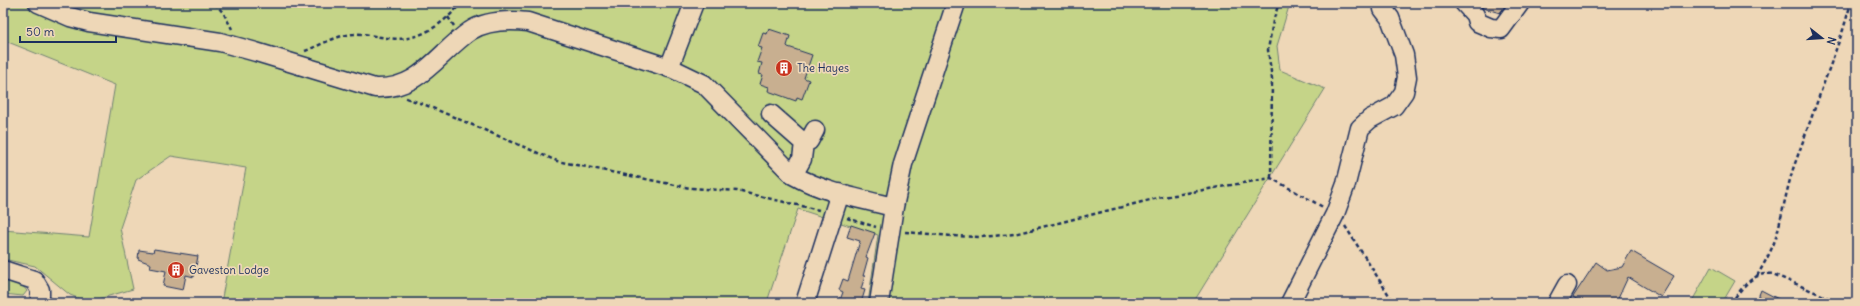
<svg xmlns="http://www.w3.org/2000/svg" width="1860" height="306" font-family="Delius,sans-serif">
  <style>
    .green { fill: #c5d488; stroke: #708273 }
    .building { fill: #c8af90; stroke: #1b2f5e }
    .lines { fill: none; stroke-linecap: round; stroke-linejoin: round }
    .minor-casing { stroke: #1b2f5e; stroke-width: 21 }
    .path { stroke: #1b2f5e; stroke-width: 2.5; stroke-dasharray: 4 3; stroke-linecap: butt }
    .minor { stroke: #eed7b7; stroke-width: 18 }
    .labels { text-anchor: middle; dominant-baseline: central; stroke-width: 3.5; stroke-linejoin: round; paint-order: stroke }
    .poi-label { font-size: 11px; fill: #1b2f5e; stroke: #eed7b7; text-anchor: start }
  </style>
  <rect width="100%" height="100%" fill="#eed7b7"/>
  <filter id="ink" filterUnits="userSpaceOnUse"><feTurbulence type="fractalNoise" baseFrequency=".025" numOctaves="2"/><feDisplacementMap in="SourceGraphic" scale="8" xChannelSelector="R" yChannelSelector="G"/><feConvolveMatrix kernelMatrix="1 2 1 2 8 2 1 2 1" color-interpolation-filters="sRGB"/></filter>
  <g filter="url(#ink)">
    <!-- green -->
    <path class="green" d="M3,3H1290L1277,46L1280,70L1325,89L1193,303H868L878,235L798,209L767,302L764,303H221L246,168L171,156L136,180L120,228L133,289L88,302L70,295L35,266L3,259V230L89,237L115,85L3,40Z
      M1711,267L1735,281L1722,303H1691Z
      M3,280L23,286L27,291L23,296L3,294Z"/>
    <!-- building -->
    <path class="building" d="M1478,3H1507L1500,13L1483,8Z
      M769,29L790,36L787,46L788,47L812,55L804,78L809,80L802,99L797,97L796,101L768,91L769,87L760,84L763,75L759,74L762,63L757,62L762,48L758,47L763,33L767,34Z
      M851,225L875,233L866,257L868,258L863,276H865L861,289L865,290L861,303H839L843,292L839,290L843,279L848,281L860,241L847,237Z
      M154,249L198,256L194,277L186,275L183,290L163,286L166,271L150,268L151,264L138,259L139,250L153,252Z
      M1631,251L1674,276L1661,297L1628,277L1616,303H1583L1573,297L1596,262L1607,270L1622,267Z
      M1761,290L1786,303H1763L1757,300Z"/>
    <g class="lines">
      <!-- minor casing -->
      <g class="minor-casing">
        <path id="minor" d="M38,3L70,17L89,22L220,42L256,52L375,88C420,90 437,54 470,31C487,20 509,20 528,22L673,69L704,84L793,175C823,192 860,199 894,207L879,303
          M1464,3L1475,15L1477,22L1491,28L1501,29L1520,3
          M669,68L694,3
          M771,114L804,143L802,159L793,175
          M804,143L809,141L815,130
          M894,207L903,164L956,3
          M3,270L34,280L40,290V303
          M805,303L840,193
          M1290,303L1335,214L1346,184L1360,128L1370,119L1394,106L1404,92L1407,77L1404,55L1390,18L1383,9L1382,3
          M1557,303L1567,285"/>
      </g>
      <!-- path -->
      <path class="path" d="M215,3L224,14L232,29
        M448,17L454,26
        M305,51C321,45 337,35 354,34C366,33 376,37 388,38C417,43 443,25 461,3
        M406,98L428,106L557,161L690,188L737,191L819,210
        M1271,178L1272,79L1268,50L1273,21L1279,3
        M847,218L876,227
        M1345,226L1394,303
        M905,232L952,236L981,237L1014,234L1158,198L1271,178L1323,207
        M1757,276C1765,262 1774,247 1778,230C1783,210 1787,189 1793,169L1843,30L1851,3
        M1731,303C1741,289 1753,271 1773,274L1840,303"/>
      <!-- minor -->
      <use href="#minor" class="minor"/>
    </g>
  </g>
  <!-- icons -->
  <defs>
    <g id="building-disc" transform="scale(0.9)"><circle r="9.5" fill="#c8321e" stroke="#eed7b7"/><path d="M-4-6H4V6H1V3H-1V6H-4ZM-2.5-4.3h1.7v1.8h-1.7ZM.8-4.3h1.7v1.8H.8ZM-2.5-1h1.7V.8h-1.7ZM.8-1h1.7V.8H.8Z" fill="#fff"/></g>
  </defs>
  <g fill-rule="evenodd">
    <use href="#building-disc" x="784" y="68"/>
    <use href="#building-disc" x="176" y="270"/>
  </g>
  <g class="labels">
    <!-- poi labels -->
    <g class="poi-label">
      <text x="797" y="68">The Hayes</text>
      <text x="189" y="270">Gaveston Lodge</text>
    </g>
  </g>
  <!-- margin -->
  <rect width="1860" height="306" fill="none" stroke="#eed7b7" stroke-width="16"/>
  <rect x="8" y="8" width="1844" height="290" fill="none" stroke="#1b2f5e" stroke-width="1.5" filter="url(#ink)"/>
  <!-- north arrow -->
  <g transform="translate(1822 38) rotate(107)" stroke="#eed7b7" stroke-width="3" paint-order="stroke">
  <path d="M0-3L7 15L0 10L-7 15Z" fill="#1b2f5e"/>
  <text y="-6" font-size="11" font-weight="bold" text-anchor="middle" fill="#1b2f5e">N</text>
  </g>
  <!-- scale -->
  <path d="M20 36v6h96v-6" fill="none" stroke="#1b2f5e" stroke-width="2"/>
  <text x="26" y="36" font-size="12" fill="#1b2f5e" stroke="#eed7b7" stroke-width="3" paint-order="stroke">50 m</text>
</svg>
